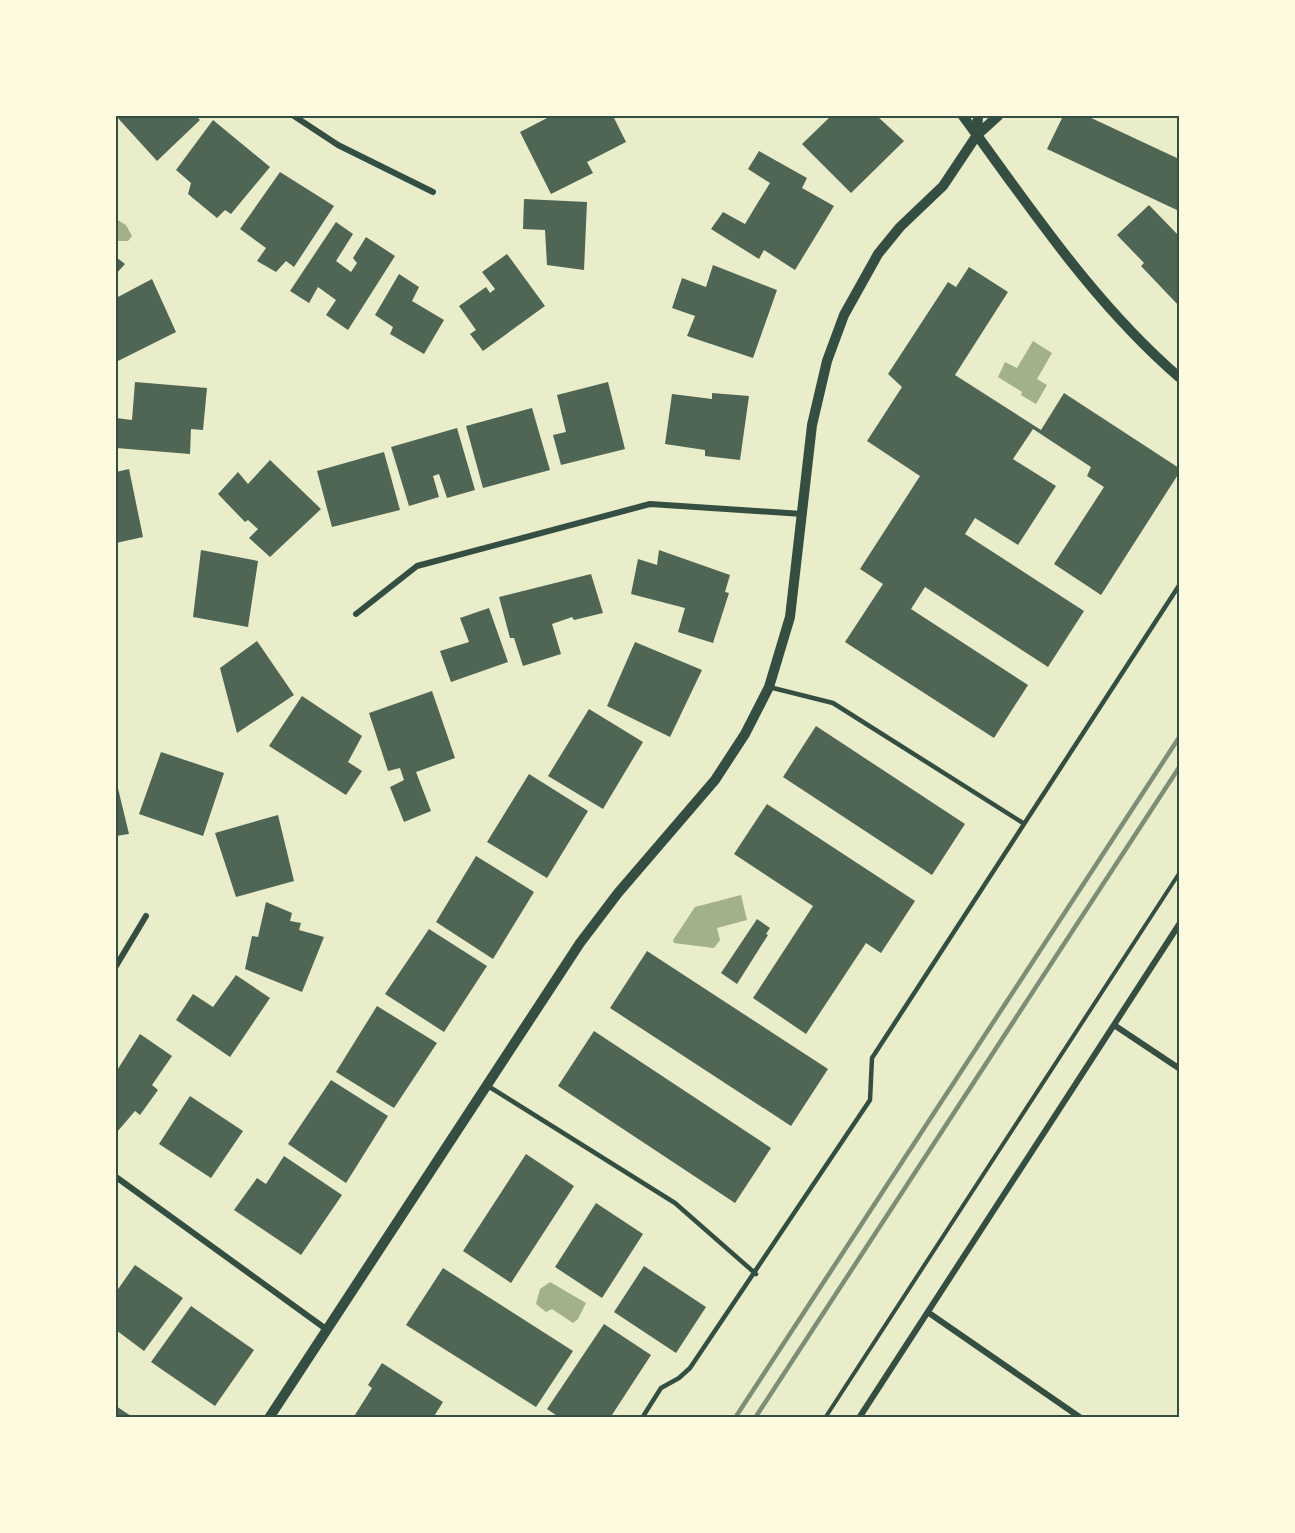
<svg xmlns="http://www.w3.org/2000/svg" width="1295" height="1533" font-family="'PT Sans',sans-serif">
  <style>
    .water { fill: #a3b18a }
    .building { fill: #4f6655 }
    .lines { fill: none; stroke-linecap: round; stroke-linejoin: round }
    .path { stroke: #344e41; stroke-width: 4 }
    .service { stroke: #344e41; stroke-width: 4.5 }
    .minor { stroke: #344e41; stroke-width: 6 }
    .tertiary { stroke: #344e41; stroke-width: 10 }
    .rail { stroke: #7c8e77; stroke-width: 4.5 }
    .neatline { fill: none; stroke: #344e41; stroke-width: 2 }
  </style>
  <rect width="100%" height="100%" fill="#e9edc9"/>
  <!-- water -->
  <path class="water" d="M116,219L126,225L132,236L128,241H116Z
    M1033,341L1052,353L1037,379L1047,385L1036,404L1021,395L1022,392L998,377L1005,362L1017,368Z
    M741,895L747,920L717,928L720,940L714,948L674,943L673,940L695,907Z
    M550,1282L586,1303L578,1319L573,1323L552,1309L546,1312L536,1304L540,1289Z"/>
  <!-- building -->
  <path class="building" d="M116,116H196L200,120L157,161Z
    M551,116H613L626,142L587,162L593,173L551,194L520,132Z
    M831,116H877L904,141L851,193L802,144Z
    M1063,116H1087L1179,159V211L1047,149Z
    M213,120L270,167L231,214L225,210L217,218L188,194L191,183L176,170Z
    M759,151L807,178L802,188L834,206L795,270L764,250L759,259L711,229L723,212L745,224L757,204L770,183L748,169Z
    M280,172L334,206L294,267L286,261L276,272L257,261L266,248L240,229Z
    M524,199L587,202L584,270L547,265L545,230L523,229Z
    M1149,205L1179,236L1177,245L1179,247V306L1141,266L1144,263L1117,235Z
    M336,222L353,234L336,261L351,272L357,263L353,258L366,237L395,256L348,330L326,315L336,300L318,287L309,303L290,291Z
    M507,254L545,306L483,351L470,334L476,330L459,306L486,287L490,293L495,289L482,272Z
    M116,257L125,264L116,274Z
    M713,265L777,290L753,358L687,336L695,316L672,308L682,278L706,287Z
    M969,267L1008,292L955,375L1041,430L1064,393L1179,468V473L1101,595L1054,564L1104,487L1087,476L1091,467L1033,429L1013,459L1056,486L1018,545L975,518L965,534L1084,611L1048,667L925,587L911,609L1028,685L994,738L845,642L883,584L860,569L920,476L867,441L902,387L888,374L948,282L956,287Z
    M399,274L419,287L412,301L444,320L424,354L390,334L393,327L375,315Z
    M152,279L176,332L116,362V298Z
    M135,382L207,388L203,430L191,429L190,454L116,448V418L132,420Z
    M608,382L625,449L561,465L553,435L566,432L557,395Z
    M712,393L749,396L740,460L705,456V450L665,444L672,394L712,399Z
    M532,408L550,470L483,488L466,426Z
    M457,428L475,490L447,498L439,474L433,476L439,497L409,506L391,447Z
    M384,452L400,510L332,527L317,471Z
    M270,460L321,509L270,557L249,538L258,529L248,520L245,522L218,494L238,472L248,484Z
    M129,469L143,537L116,543V472Z
    M201,550L258,561L248,627L193,617Z
    M659,550L730,575L725,592L729,593L713,643L678,632L685,608L631,594L638,559L657,565Z
    M591,574L603,613L574,620L572,617L552,624L561,654L523,666L514,638H510L499,597Z
    M489,608L508,662L451,682L440,651L469,642L460,618Z
    M257,641L294,695L237,733L220,668Z
    M635,642L702,670L670,737L607,706Z
    M432,691L455,758L416,772L431,811L404,822L390,787L404,780L400,768L388,771L369,713Z
    M302,696L362,736L348,762L362,771L346,795L269,746Z
    M589,709L643,742L603,809L548,776Z
    M816,726L965,824L932,875L783,777Z
    M161,752L224,773L203,836L139,814Z
    M529,774L588,811L547,878L487,842Z
    M116,780L129,834L116,836Z
    M767,804L915,901L881,953L866,943L806,1034L753,998L813,906L734,854Z
    M278,815L294,881L236,897L215,833Z
    M476,856L534,892L493,959L436,922Z
    M266,902L292,913L290,921L301,923L299,930L324,937L302,992L245,969L252,936L258,937Z
    M757,919L770,928L766,934L768,935L737,984L721,973Z
    M429,929L487,966L444,1032L385,994Z
    M647,951L828,1069L791,1126L610,1008Z
    M236,975L270,998L230,1057L176,1020L193,994L213,1007Z
    M377,1006L437,1043L394,1108L336,1072Z
    M594,1031L771,1148L735,1203L558,1086Z
    M140,1034L172,1056L152,1085L158,1090L140,1115L135,1111L117,1132L116,1072Z
    M331,1080L388,1116L346,1183L288,1144Z
    M190,1096L243,1131L211,1178L159,1144Z
    M526,1154L574,1186L511,1283L463,1251Z
    M284,1156L342,1195L301,1255L234,1210L257,1178L266,1184Z
    M596,1203L643,1234L602,1298L555,1267Z
    M135,1265L183,1298L144,1351L116,1330V1292Z
    M644,1266L706,1307L676,1353L614,1312Z
    M443,1268L573,1351L536,1407L406,1325Z
    M191,1306L254,1350L215,1406L151,1362Z
    M604,1324L651,1355L610,1418H560L547,1409Z
    M382,1363L443,1402L433,1418H353L372,1388L368,1385Z
    M116,1406L134,1418H116Z"/>
  <g class="lines">
    <!-- path -->
    <path class="path" d="M825,1418L1180,872"/>
    <!-- service -->
    <path class="service" d="M769,687L833,703L1023,823
      M488,1086L675,1203L756,1274
      M642,1418L661,1388L679,1378L690,1368L870,1100L872,1058L1180,584"/>
    <!-- minor -->
    <path class="minor" d="M294,116L338,145L433,192
      M356,614L417,566L650,504L802,514
      M116,966L146,916
      M1114,1025L1180,1069
      M116,1177L326,1329
      M929,1313L1081,1418
      M859,1418L1180,923"/>
    <!-- tertiary -->
    <path class="tertiary" d="M963,116C1030,207 1093,303 1180,378
      M977,135L978,116
      M269,1418L580,943L618,893L715,780L745,734L769,687L790,617L812,425L827,361L844,315L878,254L900,227L943,186L977,135L998,116"/>
    <!-- rail -->
    <path class="rail" d="M735,1418L1180,736
      M755,1418L1180,766"/>
  </g>
  <!-- border -->
  <rect width="1295" height="1533" fill="none" stroke="#fefae0" stroke-width="234"/>
  <rect x="117" y="117" width="1061" height="1299" class="neatline"/>
</svg>
